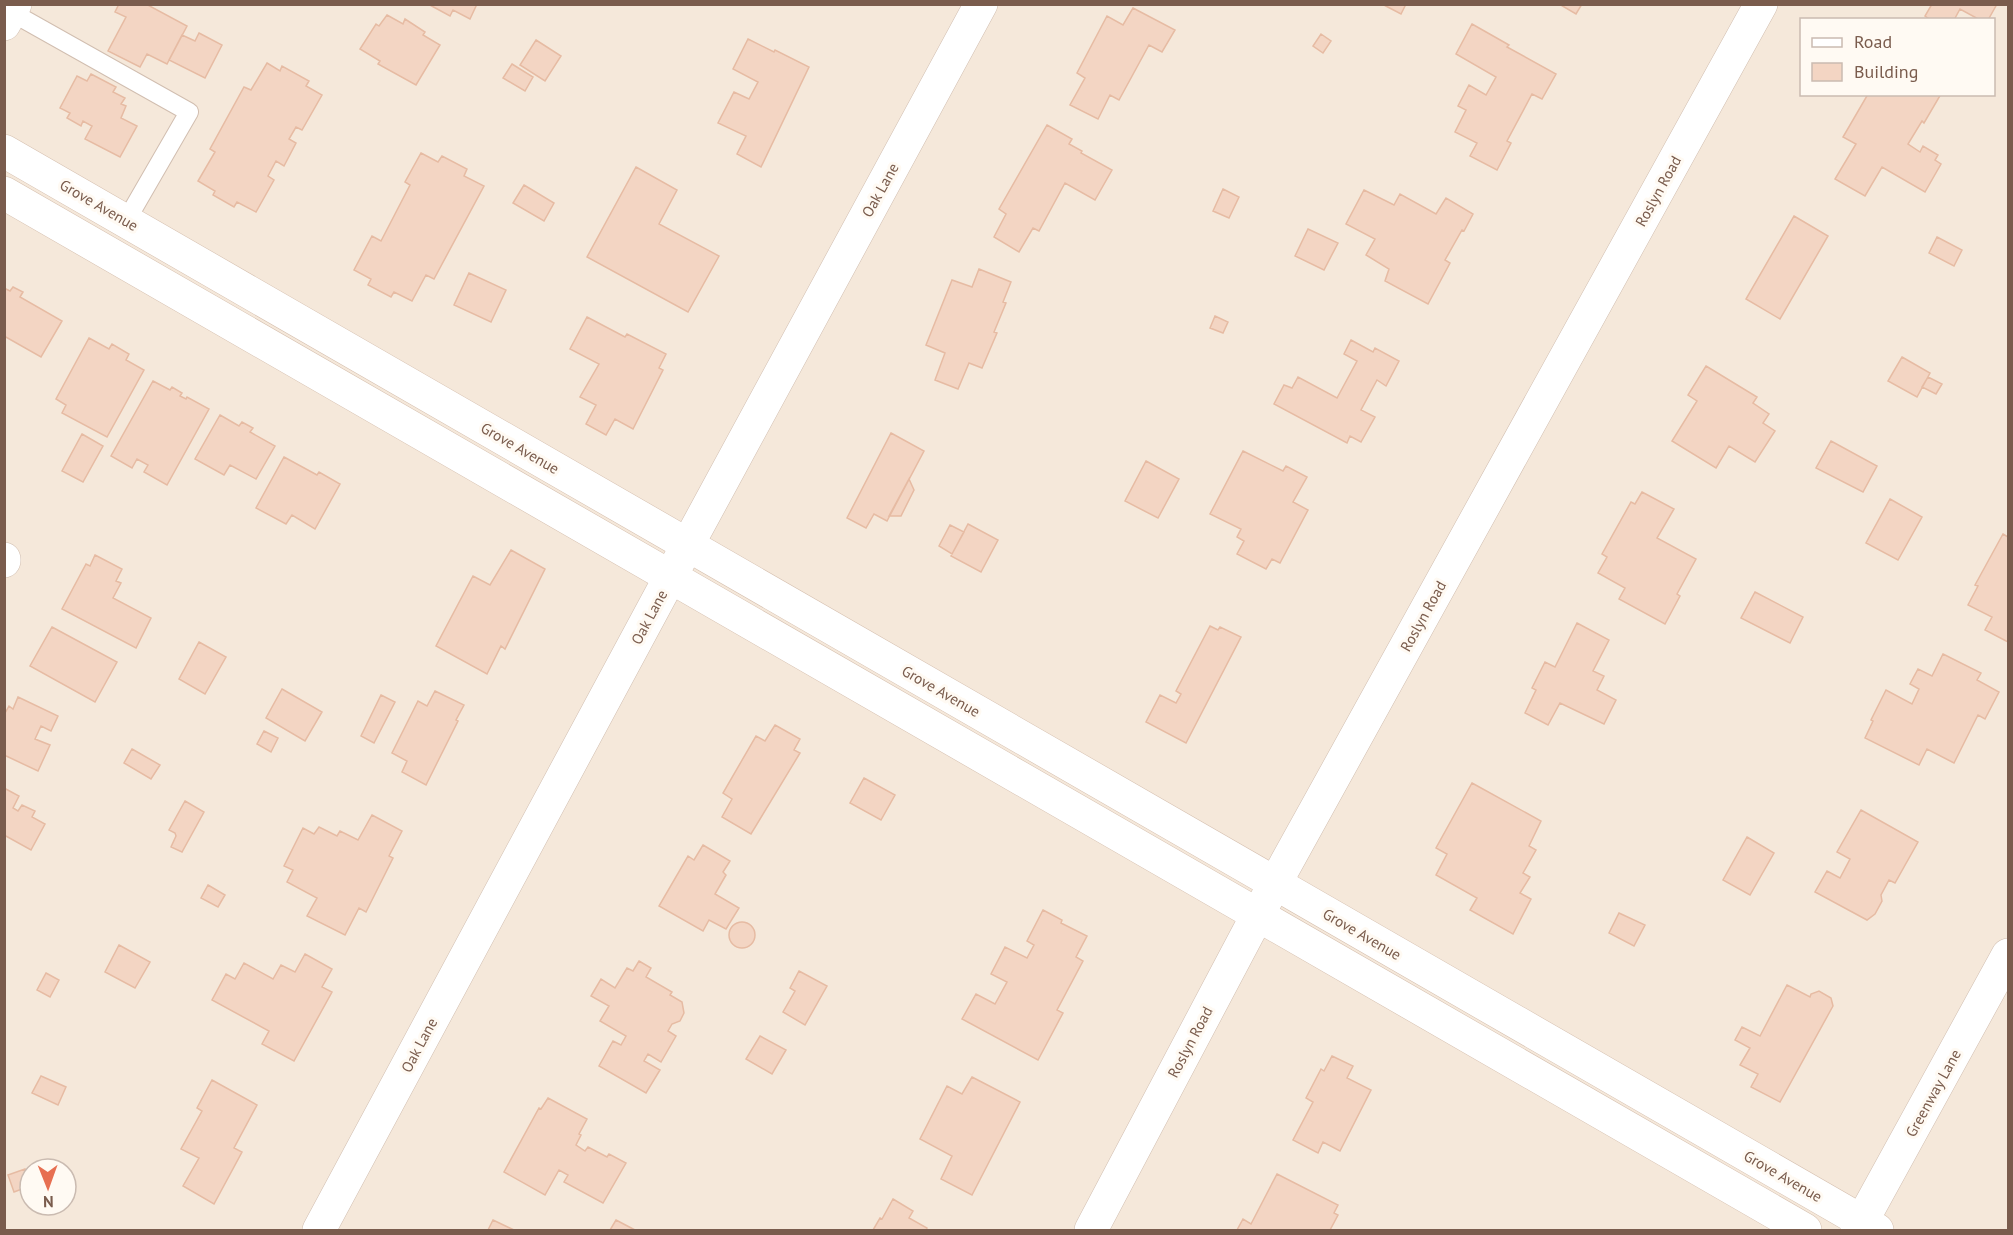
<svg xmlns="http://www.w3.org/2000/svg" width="2013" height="1235" font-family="'PT Sans',sans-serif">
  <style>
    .residential { fill: #f5e8da; fill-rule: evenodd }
    .building { fill: #f3d5c3; stroke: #e6bba3; stroke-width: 1.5 }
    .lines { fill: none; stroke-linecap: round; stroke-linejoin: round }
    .lane-casing { stroke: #d1beb0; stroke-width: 20 }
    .street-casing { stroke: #d1beb0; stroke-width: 34 }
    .secondary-casing { stroke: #d6c0b0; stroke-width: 34 }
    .lane { stroke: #fff; stroke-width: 18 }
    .street { stroke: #fff; stroke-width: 33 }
    .secondary { stroke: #fff; stroke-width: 33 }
    .labels { text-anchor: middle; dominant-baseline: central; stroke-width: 6; stroke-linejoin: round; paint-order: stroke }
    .street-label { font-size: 15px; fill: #7a5c4d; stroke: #fffaf3 }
  </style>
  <rect width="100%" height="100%" fill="#fdf6ec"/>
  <!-- residential -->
  <path class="residential" d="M5,5H2008V1230H5ZM1802,20H1994V94H1802ZM30,1169H66V1205H30Z"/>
  <!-- building -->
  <path class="building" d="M119,4H146L187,26L167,64L147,54L140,67L108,51L126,17L115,12Z
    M428,4H477L470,19L453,10L450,16Z
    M1382,4H1406L1401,14Z
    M1559,4H1582L1576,14Z
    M1932,4H1997L1988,20H1980L1960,9L1954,20H1931L1925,16Z
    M1133,8L1175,30L1162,52L1149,45L1119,100L1110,95L1098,119L1070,105L1085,78L1077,73L1107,16L1123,25Z
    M387,15L403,24L405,19L425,32L423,35L440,45L416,85L378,64L380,61L360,49L376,24L379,26Z
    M1472,24L1509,45L1507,47L1556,74L1542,99L1532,94L1507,141L1511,143L1497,170L1470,156L1477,143L1455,132L1466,110L1458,106L1469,85L1486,95L1496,77L1456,54Z
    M199,33L222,45L205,78L169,60L182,35L195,41Z
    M1321,34L1331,41L1323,53L1313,46Z
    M748,39L774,52L775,50L809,67L761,167L737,154L746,136L718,123L734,92L749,99L758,82L733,69Z
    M536,40L561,56L545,81L520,65Z
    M267,63L280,71L282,66L309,81L306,86L322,95L302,130L296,127L289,139L296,143L284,166L276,161L268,176L274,180L256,212L237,202L234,207L213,195L215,191L198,181L215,152L210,149L244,87L251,90Z
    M512,64L533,77L525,91L503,78Z
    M91,74L116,87L113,92L125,98L121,104L126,106L121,118L137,126L120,157L85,139L92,126L83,121L81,126L67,118L70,113L60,108L77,76L87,81Z
    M1868,94H1941L1924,123L1922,121L1908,144L1920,152L1923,146L1938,155L1935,160L1941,164L1925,192L1882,167L1865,196L1835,179L1856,144L1843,137Z
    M1047,125L1072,139L1069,144L1082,151L1081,153L1112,170L1095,200L1065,183L1039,231L1033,228L1019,252L994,237L1006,214L999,209Z
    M421,153L438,162L442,156L467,169L464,176L484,186L434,279L426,275L412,301L394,292L391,297L368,285L371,279L354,270L372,236L381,241L410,185L405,182Z
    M636,167L677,190L659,224L719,256L688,312L587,257Z
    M524,185L554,203L544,221L513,203Z
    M1223,189L1239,197L1229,218L1213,211Z
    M1364,190L1394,205L1400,194L1436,214L1446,198L1473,214L1464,231L1462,230L1445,260L1450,263L1428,304L1385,281L1389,269L1366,255L1375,239L1346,224Z
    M1794,216L1828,236L1780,319L1746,299Z
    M1308,229L1338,243L1324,270L1295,256Z
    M1937,237L1962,250L1954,266L1929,253Z
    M979,269L1011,282L1003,302L1006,303L994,332L997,333L982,368L969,363L958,389L935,380L945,353L926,345L952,280L972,287Z
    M469,273L506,290L491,322L454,305Z
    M13,287L23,292L20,297L62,321L41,357L4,336V288L10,291Z
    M1215,316L1228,322L1223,333L1210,328Z
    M587,317L625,337L627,334L666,354L659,368L663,370L633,429L615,419L606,435L586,424L596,405L580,397L599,364L570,349Z
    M89,338L109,349L112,344L129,354L126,360L144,370L107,437L62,413L66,405L56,399Z
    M1351,340L1373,352L1375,348L1399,361L1386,386L1377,380L1361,410L1375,417L1361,442L1350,436L1347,443L1274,404L1284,385L1292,388L1298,377L1337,398L1357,361L1344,354Z
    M1902,357L1930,373L1917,397L1888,381Z
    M1706,366L1757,397L1753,403L1769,414L1763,423L1775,431L1755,462L1729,446L1716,468L1672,441L1697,401L1688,395Z
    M1928,377L1942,384L1936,394L1922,387Z
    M153,381L170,390L172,387L182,393L180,396L186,399L187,397L209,409L167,485L144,472L148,465L137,459L132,468L111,456Z
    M220,415L239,426L242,422L253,428L250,432L275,446L256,479L230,465L224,475L195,459Z
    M891,433L924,451L887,521L874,514L866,528L847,518Z
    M82,434L103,446L83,482L62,471Z
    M1831,441L1877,466L1863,492L1816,468Z
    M1243,451L1283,471L1286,466L1307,477L1293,502L1308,510L1280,563L1272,559L1266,569L1237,554L1244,541L1237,537L1241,529L1210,514Z
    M284,457L317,475L319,472L340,484L315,529L292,515L286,524L256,508Z
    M1146,461L1179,479L1158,518L1125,501Z
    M909,479L914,490L901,516H889Z
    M1642,492L1674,509L1657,538L1696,559L1677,594L1680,596L1665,624L1619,599L1625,588L1598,573L1607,557L1602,554L1631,502L1635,504Z
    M1890,499L1922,517L1898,560L1866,543Z
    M968,524L998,540L981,572L951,556Z
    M950,525L964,532L952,554L939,546Z
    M2003,534L2008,537V642L1985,630L1992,617L1968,605L1978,586L1975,585Z
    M511,550L545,569L505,649L501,646L487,674L436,646L473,576L490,585Z
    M95,555L122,569L116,581L121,583L113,598L151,618L136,648L62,609L86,564L90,566Z
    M1755,592L1803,617L1790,643L1741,618Z
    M1577,623L1609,640L1593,671L1604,676L1597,690L1616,700L1604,724L1560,703L1548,725L1525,713L1536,690L1532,688L1545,662L1555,667Z
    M1210,626L1218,630L1220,627L1241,637L1186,743L1146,722L1160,695L1176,703L1181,694L1176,691Z
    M52,627L117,662L95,702L30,666Z
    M199,642L226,657L205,694L179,679Z
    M1943,654L1981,673L1977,680L1999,692L1985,719L1978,715L1954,763L1927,749L1919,765L1865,738L1873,721L1871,720L1886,690L1912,704L1919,689L1910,684L1918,669L1932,676Z
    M282,689L322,712L305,741L266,718Z
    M435,691L464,705L456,720L458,721L426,785L402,772L407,761L392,753L418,701L427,706Z
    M381,695L395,702L374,743L361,736Z
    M18,697L58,716L51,731L41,726L35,739L50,745L38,771L4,755V715L9,706L13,709Z
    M775,725L800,739L794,750L800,753L751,834L722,817L732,799L723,793L756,736L765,741Z
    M264,731L278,738L271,752L257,744Z
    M132,749L160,765L151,779L124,763Z
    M864,778L895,795L881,820L850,803Z
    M1472,783L1541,821L1529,846L1536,850L1523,873L1530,877L1520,893L1531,899L1513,934L1470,910L1477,898L1436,875L1447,854L1436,848Z
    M4,788L19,796L13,808L18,811L22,805L35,811L32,817L45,824L31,850L4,835Z
    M185,801L204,812L182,852L171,847L176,836L175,833L169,830Z
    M1861,810L1918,842L1895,883L1889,880L1881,895L1882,901L1875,914L1867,920L1815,892L1827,871L1840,878L1850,859L1837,852Z
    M372,815L402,831L389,856L393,858L366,912L359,908L345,935L307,916L317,898L287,882L293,870L284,866L303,828L314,834L319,827L337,836L340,831L358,840Z
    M1747,837L1774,853L1750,895L1723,880Z
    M703,845L730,861L723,872L726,875L715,894L739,908L726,929L709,920L703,931L659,906L688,856L694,860Z
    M208,885L225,895L218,907L201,898Z
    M1043,910L1062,920L1061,923L1087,936L1076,957L1083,961L1057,1010L1063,1013L1038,1060L962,1019L976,994L995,1004L1007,982L991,974L1005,947L1027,958L1034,945L1027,941Z
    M1619,913L1645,925L1634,946L1609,933Z
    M729 935a13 13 0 1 1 26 0a13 13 0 1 1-26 0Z
    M119,945L150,962L135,988L105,972Z
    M305,954L332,969L322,987L332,992L294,1061L262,1044L269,1031L212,1000L226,974L235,979L244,963L273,979L281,965L295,972Z
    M639,961L651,968L646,977L672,992L670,995L682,1002L684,1013L680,1021L672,1024L668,1031L676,1036L661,1062L648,1054L644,1061L660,1070L646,1093L599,1066L613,1041L621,1045L626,1036L600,1021L609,1006L591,996L601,979L615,988L627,968L633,971Z
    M799,971L827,986L805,1025L783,1012L795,991L790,988Z
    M46,973L59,980L50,997L37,990Z
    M1787,985L1810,997L1811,994L1819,991L1831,998L1833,1006L1780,1102L1751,1087L1758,1074L1740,1065L1750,1048L1735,1040L1742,1027L1760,1036Z
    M760,1036L786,1050L772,1074L746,1059Z
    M1332,1056L1353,1066L1347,1078L1371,1090L1340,1151L1323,1142L1318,1153L1293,1140L1313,1102L1306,1098L1321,1069L1324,1071Z
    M41,1076L66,1087L58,1105L32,1093Z
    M972,1077L1020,1102L972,1195L941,1179L952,1156L920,1139L947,1086L962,1094Z
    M212,1080L257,1105L234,1148L242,1152L214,1204L183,1186L199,1158L181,1149L202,1111L197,1108Z
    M548,1098L587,1119L579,1134L581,1135L576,1145L585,1151L588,1147L607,1157L609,1154L626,1163L603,1203L564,1182L568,1175L559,1170L545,1195L504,1172L539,1108L541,1109Z
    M25,1169L30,1186L14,1192L8,1175Z
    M1277,1174L1338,1205L1334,1213L1338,1215L1330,1230H1237L1243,1219L1251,1224Z
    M893,1199L913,1211L909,1218L927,1228L926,1230H873L880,1218L882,1219Z
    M493,1220L514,1230H488Z
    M616,1220L635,1230H610Z"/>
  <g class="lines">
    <!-- lane casing -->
    <g class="lane-casing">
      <path id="lane" d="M11,12L189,112L126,221"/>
    </g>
    <!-- street casing -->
    <g class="street-casing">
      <path id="street" d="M4,24L15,4
        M4,559V561
        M319,1230L688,544L981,4
        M1091,1230L1257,916L1761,4
        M1857,1230L2008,955"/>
    </g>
    <!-- secondary casing -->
    <g class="secondary-casing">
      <path id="secondary" d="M4,151L1877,1230
        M4,193L1805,1230"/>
    </g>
    <!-- lane -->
    <use href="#lane" class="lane"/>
    <!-- street -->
    <use href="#street" class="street"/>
    <!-- secondary -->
    <use href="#secondary" class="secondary"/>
  </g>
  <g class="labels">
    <!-- street labels -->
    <g class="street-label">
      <text transform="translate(880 190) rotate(-61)">Oak Lane</text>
      <text transform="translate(1658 191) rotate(-61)">Roslyn Road</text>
      <text transform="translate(99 205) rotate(30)">Grove Avenue</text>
      <text transform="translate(520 448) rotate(30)">Grove Avenue</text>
      <text transform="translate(1423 616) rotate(-61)">Roslyn Road</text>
      <text transform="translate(649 617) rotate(-62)">Oak Lane</text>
      <text transform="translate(941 691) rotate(30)">Grove Avenue</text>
      <text transform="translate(1362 934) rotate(30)">Grove Avenue</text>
      <text transform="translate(1190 1042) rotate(-62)">Roslyn Road</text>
      <text transform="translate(419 1045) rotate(-62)">Oak Lane</text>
      <text transform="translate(1933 1093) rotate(-61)">Greenway Lane</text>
      <text transform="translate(1783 1176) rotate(30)">Grove Avenue</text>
    </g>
  </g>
  <!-- border -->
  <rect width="2013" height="1235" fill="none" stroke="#7a5c4d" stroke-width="12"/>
  <!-- legend -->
  <rect x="1800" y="18" width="195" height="78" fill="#fffaf3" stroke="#cabbb1" stroke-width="1.5"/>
  <rect x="1812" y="38" width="30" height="9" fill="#ffffff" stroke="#cabbb1" stroke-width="1.5"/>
  <text x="1854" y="48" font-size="18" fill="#7a5c4d">Road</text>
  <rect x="1812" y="63" width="30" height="18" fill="#f3d5c3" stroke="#cabbb1" stroke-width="1.5"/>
  <text x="1854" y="78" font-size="18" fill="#7a5c4d">Building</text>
  <!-- north arrow -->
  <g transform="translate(48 1187) rotate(179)"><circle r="28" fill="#fffaf3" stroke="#cabbb1" stroke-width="1.5"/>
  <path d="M0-4.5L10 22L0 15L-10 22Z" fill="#e76f51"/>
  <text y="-9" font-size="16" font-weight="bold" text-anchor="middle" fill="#7a5c4d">N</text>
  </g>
</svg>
